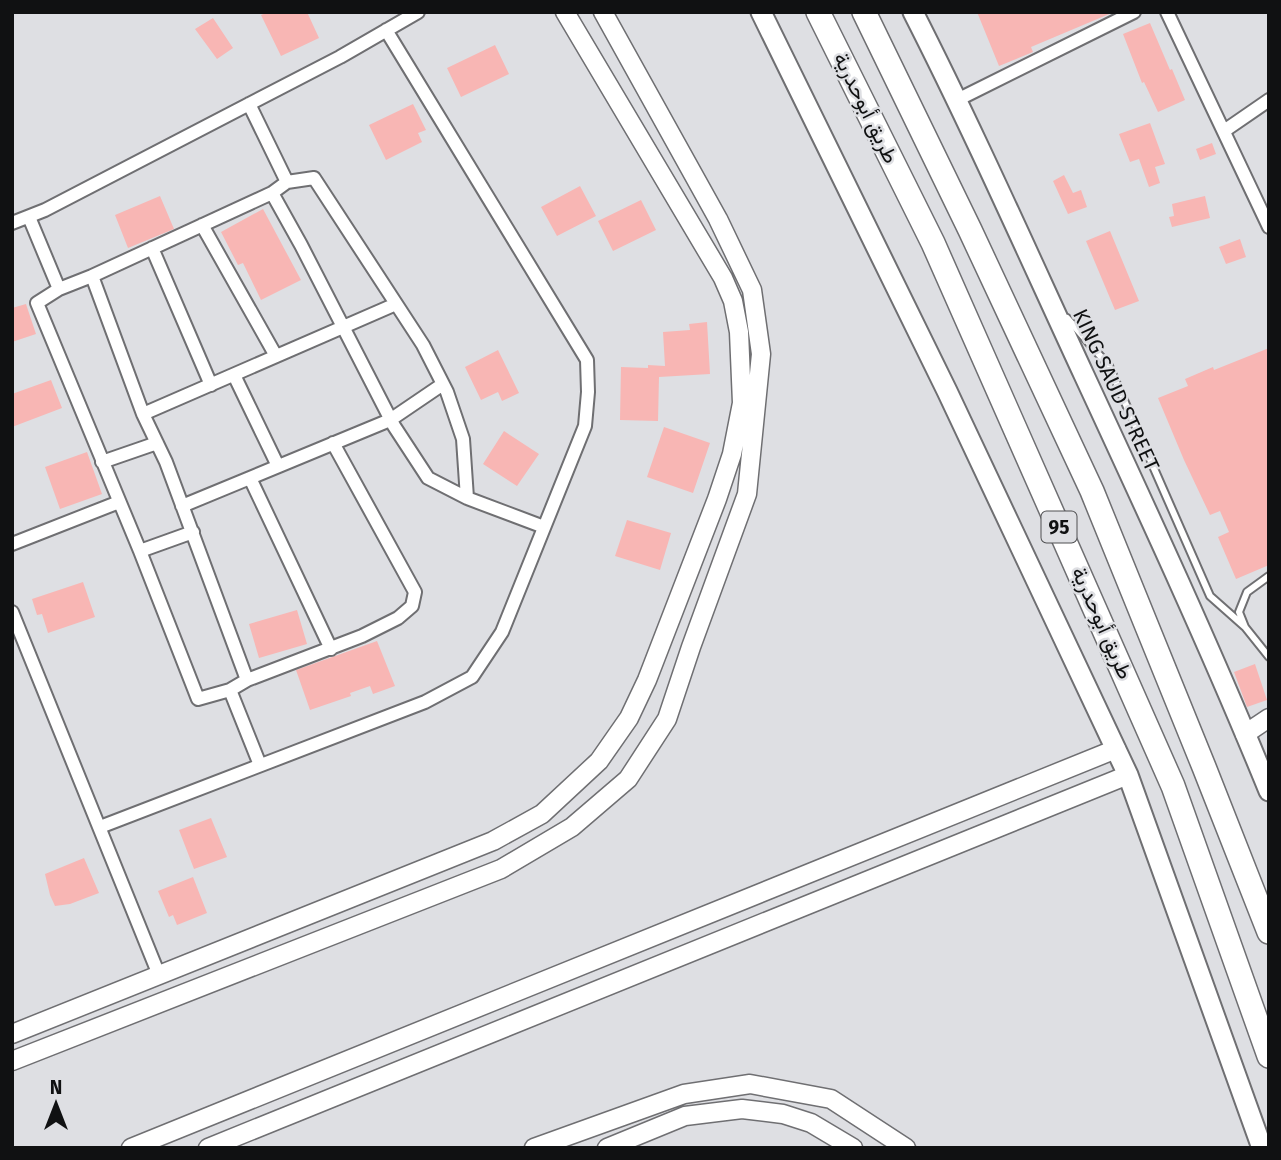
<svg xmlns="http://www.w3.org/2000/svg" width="1281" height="1160" font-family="'Fira Sans',Vazirmatn,sans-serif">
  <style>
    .building { fill: #f8b6b4 }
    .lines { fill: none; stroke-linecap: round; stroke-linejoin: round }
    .lane-casing { stroke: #6f6f72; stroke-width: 10 }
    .street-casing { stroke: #6f6f72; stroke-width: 16 }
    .secondary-casing { stroke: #6f6f72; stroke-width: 21 }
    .primary-casing { stroke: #6f6f72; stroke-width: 23 }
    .highway-casing { stroke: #6f6f72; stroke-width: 26 }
    .lane { stroke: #fff; stroke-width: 6 }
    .street { stroke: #fff; stroke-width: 12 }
    .secondary { stroke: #fff; stroke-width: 18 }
    .primary { stroke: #fff; stroke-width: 19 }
    .highway { stroke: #fff; stroke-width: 23 }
    .labels { text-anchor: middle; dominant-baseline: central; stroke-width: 5; stroke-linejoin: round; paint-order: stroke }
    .shield { fill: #dedfe3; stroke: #4e4f51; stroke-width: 2 }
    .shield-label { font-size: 19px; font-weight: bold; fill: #101112 }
    .street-label { font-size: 21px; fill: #101112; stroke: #dedfe3 }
  </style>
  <rect width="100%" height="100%" fill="#dedfe3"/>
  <!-- building -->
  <path class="building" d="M268,12H307L319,38L281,56L261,15Z
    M977,12H1114L1031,47L1033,52L999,66Z
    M213,18L233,48L217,59L195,29Z
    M1150,23L1170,70L1172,69L1185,100L1158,112L1144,82L1142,83L1123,34Z
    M495,45L509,74L461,97L447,68Z
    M413,104L426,130L418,133L422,142L386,160L369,125Z
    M1150,123L1165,164L1155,167L1160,183L1149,187L1139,159L1130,162L1119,134Z
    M1212,143L1216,154L1200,160L1196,149Z
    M1064,175L1073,193L1081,190L1087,207L1068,214L1053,181Z
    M580,186L596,216L557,236L541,207Z
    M160,196L174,229L128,248L115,215Z
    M1205,196L1210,218L1172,227L1169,217L1174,216L1172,204Z
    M641,200L656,230L613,251L598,221Z
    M263,209L301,280L261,300L243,263L238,265L221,232Z
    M1110,231L1139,301L1115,310L1086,241Z
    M1240,239L1246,257L1226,264L1219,247Z
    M26,304L36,334L12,342V308Z
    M707,322L710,374L659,377L658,421L620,420L621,367L648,368V365L665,366L663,332L690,330L689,324Z
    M1269,348V565L1236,579L1218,537L1229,532L1220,511L1210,515L1184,460L1158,398L1188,386L1185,379L1213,367L1214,370Z
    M498,350L519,393L502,401L498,392L481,400L465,367Z
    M51,380L62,408L12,427V394Z
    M664,427L710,443L693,493L647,477Z
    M504,431L539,454L517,486L483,464Z
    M87,452L102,494L60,509L45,467Z
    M627,520L671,533L660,570L615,556Z
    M83,582L95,617L48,633L42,614L37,615L32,599Z
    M297,610L307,644L259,658L249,624Z
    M377,641L395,686L373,694L370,686L350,693L351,696L310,710L296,670Z
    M1255,664L1267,700L1247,707L1234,672Z
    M211,818L227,857L194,869L179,830Z
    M84,858L99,893L70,904L55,906L50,895L45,874Z
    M193,877L207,913L177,925L173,915L169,917L158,891Z"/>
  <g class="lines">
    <!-- lane casing -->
    <g class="lane-casing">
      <path id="lane" d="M1067,318L1109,366L1210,596L1245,627
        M1269,576L1247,592L1239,612L1245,627L1269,657"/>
    </g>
    <!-- street casing -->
    <g class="street-casing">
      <path id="street" d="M1167,12L1269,227
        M957,100L1134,12
        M249,104L287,182L272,193L301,245L394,426L428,478L467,498L544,527
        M1224,131L1269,100
        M287,182L314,178L423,345L447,392L463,439L467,498
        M29,217L59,289L92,276L143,414L166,462L247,680L230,690L260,765
        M12,223L45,210L340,57L418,12
        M202,225L276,356
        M152,248L211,385
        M92,276L272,193
        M59,289L37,303L140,551L198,699L230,690
        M234,375L278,466
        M143,414L396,304
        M102,462L157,443
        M250,478L331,649
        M182,506L390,420L443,384
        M12,544L119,502
        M140,551L193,532
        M12,612L159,975
        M247,680L362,636L398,618L412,606L415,592L333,443
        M100,827L425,702L472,677L502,632L585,426L588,392L587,360L386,30"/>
    </g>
    <!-- secondary casing -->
    <g class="secondary-casing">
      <path id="secondary" d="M1245,734L1269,718
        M12,1034L493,841L542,814L599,761L629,718L647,680L717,499L732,454L742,403L739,332L733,301L723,278L565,12
        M12,1061L501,869L572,827L628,779L667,719L691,647L747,494L761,354L752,290L718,219L603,12
        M131,1148L1116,749
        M208,1148L1128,775
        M534,1148L684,1094L750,1084L831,1099L906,1148
        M607,1148L685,1116L742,1109L783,1114L811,1123L853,1148"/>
    </g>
    <!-- primary casing -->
    <g class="primary-casing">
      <path id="primary" d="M761,12L947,391L1128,775L1262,1148
        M913,12C974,132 1028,254 1084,375C1148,513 1212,651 1269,791"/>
    </g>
    <!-- highway casing -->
    <g class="highway-casing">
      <path id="highway" d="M818,12L933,243L1173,786L1269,1056
        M864,12L970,230L1092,491L1204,767L1269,932"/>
    </g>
    <!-- lane -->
    <use href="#lane" class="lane"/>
    <!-- street -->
    <use href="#street" class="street"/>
    <!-- secondary -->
    <use href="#secondary" class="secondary"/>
    <!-- primary -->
    <use href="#primary" class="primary"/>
    <!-- highway -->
    <use href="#highway" class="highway"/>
  </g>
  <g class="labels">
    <!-- shield labels -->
    <rect class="shield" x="1041.5" y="511.5" width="35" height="31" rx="5"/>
    <g class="shield-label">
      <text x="1059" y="527">95</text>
    </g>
    <!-- street labels -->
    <g class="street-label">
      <text transform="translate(866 108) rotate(64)">طريق أبوحدرية</text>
      <text transform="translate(1116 390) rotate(65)">KING SAUD STREET</text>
      <text transform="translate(1102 623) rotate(66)">طريق أبوحدرية</text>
    </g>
  </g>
  <!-- border -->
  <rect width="1281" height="1160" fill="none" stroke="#101112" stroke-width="28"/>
  <!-- north arrow -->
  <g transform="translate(56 1104)" stroke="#dedfe3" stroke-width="5" paint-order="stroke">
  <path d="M0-5L12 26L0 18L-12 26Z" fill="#101112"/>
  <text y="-10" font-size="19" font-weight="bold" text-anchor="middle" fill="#101112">N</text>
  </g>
</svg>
